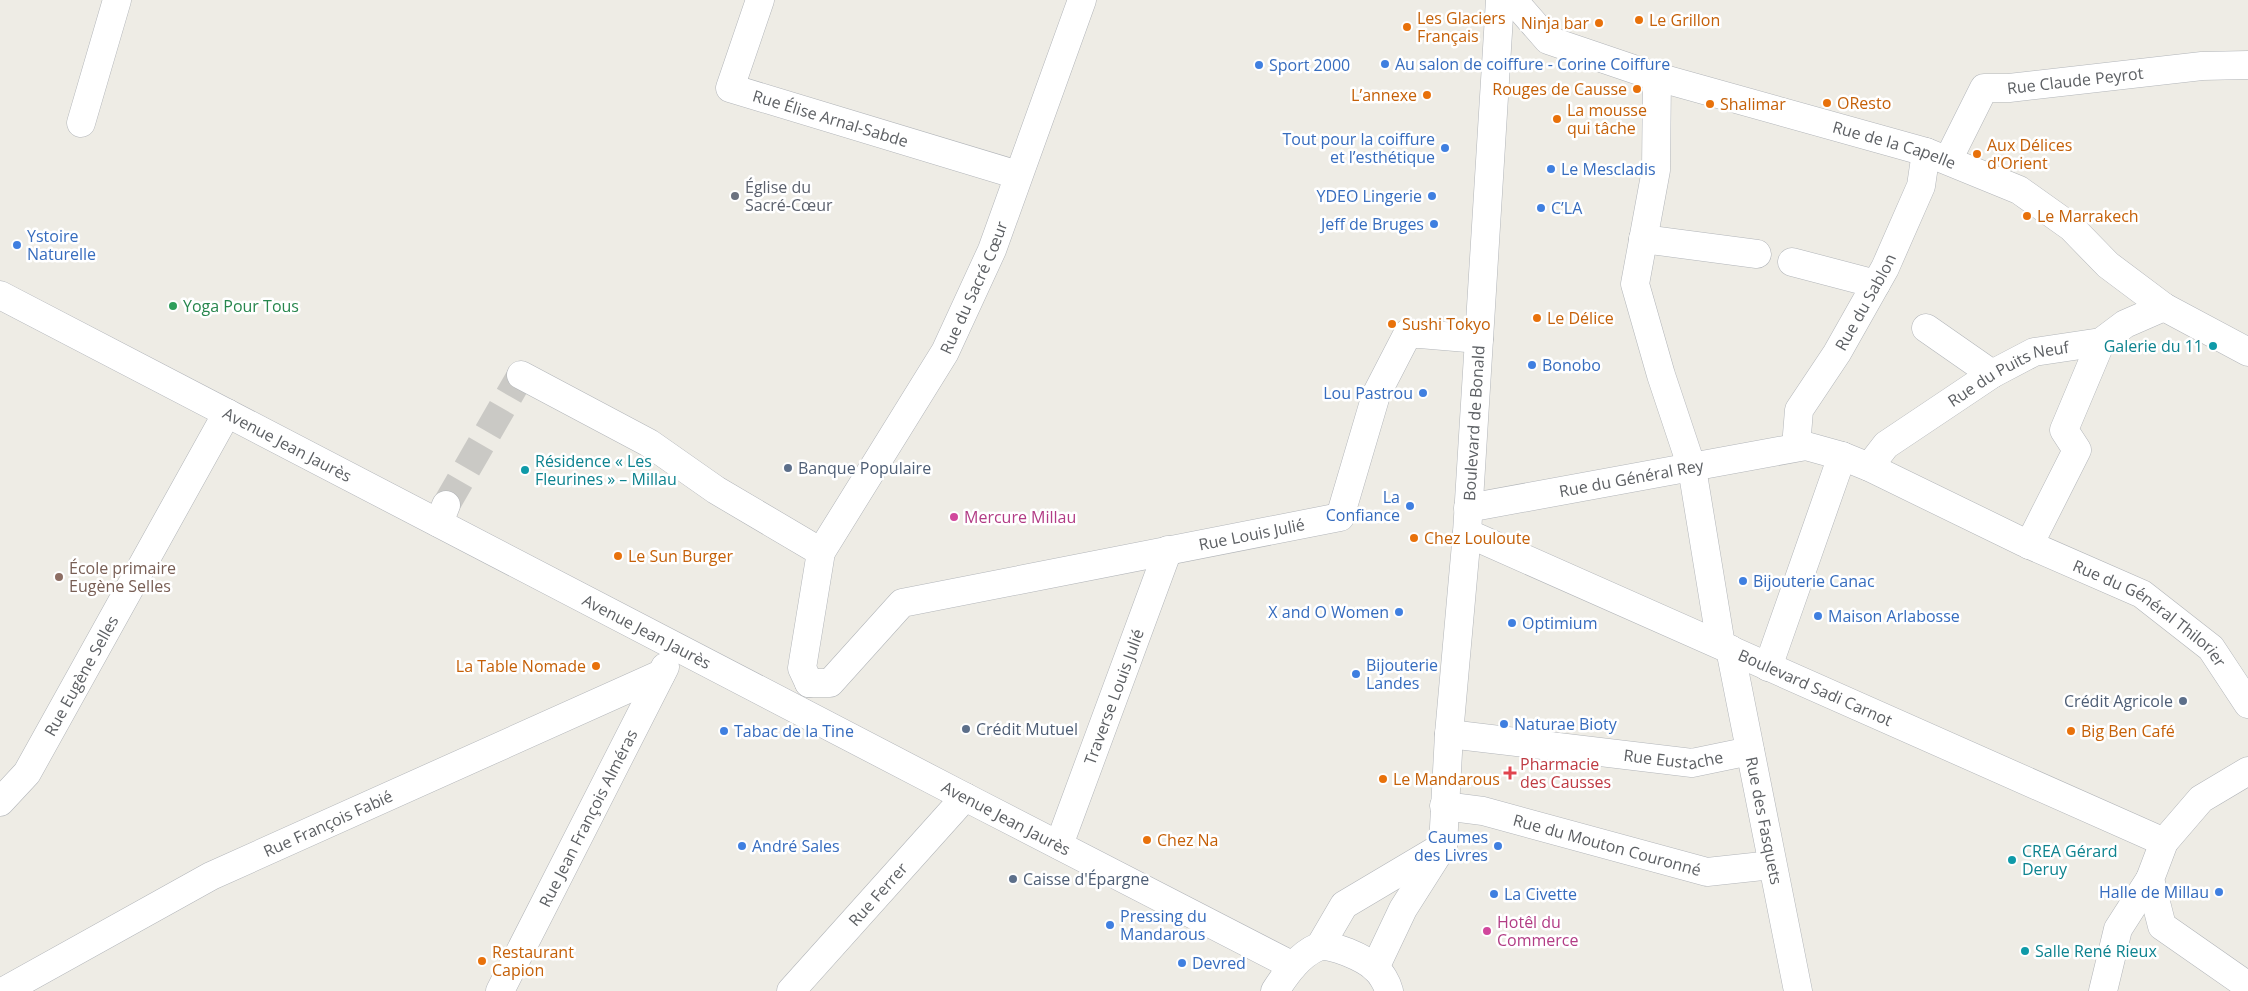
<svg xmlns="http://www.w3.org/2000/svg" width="2248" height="991" font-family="'Open Sans',sans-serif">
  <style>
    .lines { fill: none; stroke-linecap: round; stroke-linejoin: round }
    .street-tunnel { stroke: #cac9c5; stroke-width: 28; stroke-dasharray: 28 14; stroke-linecap: butt }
    .street-casing { stroke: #b2b5b9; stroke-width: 29 }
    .secondary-casing { stroke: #b1b4b9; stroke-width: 29 }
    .street { stroke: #fff; stroke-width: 28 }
    .secondary { stroke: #fff; stroke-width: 28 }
    .food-dot { fill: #e8710a; stroke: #fff; stroke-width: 2 }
    .shop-dot { fill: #3f7fe0; stroke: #fff; stroke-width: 2 }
    .worship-dot { fill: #6b7280; stroke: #fff; stroke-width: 2 }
    .leisure-dot { fill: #2e9e5b; stroke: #fff; stroke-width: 2 }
    .culture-dot { fill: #0f9aa8; stroke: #fff; stroke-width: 2 }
    .service-dot { fill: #5c6f8a; stroke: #fff; stroke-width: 2 }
    .hotel-dot { fill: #d1479c; stroke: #fff; stroke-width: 2 }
    .education-dot { fill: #8d6e63; stroke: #fff; stroke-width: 2 }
    .health-dot { fill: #e0444e; stroke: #fff; stroke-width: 2 }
    .labels { text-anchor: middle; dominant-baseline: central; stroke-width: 5; stroke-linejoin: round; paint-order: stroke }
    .food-label { font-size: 16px; fill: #c56008; stroke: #fff; text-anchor: start }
    .shop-label { font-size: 16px; fill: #366cbe; stroke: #fff; text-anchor: start }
    .street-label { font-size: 16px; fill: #5d6064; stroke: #fff }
    .worship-label { font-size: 16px; fill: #5b616d; stroke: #fff; text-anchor: start }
    .leisure-label { font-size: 16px; fill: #27864d; stroke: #fff; text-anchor: start }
    .culture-label { font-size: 16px; fill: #0d838f; stroke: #fff; text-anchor: start }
    .service-label { font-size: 16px; fill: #4e5e75; stroke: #fff; text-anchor: start }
    .hotel-label { font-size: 16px; fill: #b23c85; stroke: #fff; text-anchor: start }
    .education-label { font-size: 16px; fill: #785e54; stroke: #fff; text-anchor: start }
    .health-label { font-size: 16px; fill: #be3a42; stroke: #fff; text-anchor: start }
  </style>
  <rect width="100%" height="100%" fill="#eeece5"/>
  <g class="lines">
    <!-- street-tunnel -->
    <path class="street-tunnel" d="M446,505L521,375"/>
    <!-- street casing -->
    <g class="street-casing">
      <g id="street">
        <path id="s1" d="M760,0L730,88L1018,175"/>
        <path id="s2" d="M1513,0L1548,40L1657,77L1926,152L2019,190L2071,227L2108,265L2164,307L2248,352"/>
        <path d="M1657,77L1656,170L1635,284L1661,375L1692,468L1721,645"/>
        <path d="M81,123L117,0"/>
        <path id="s3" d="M1948,160L1984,88H2009L2202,66L2248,65"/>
        <path d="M1643,239L1757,254"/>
        <path d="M1792,262L1876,284"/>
        <path d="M1926,328L1992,374"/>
        <path d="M521,375L649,443L716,490L821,552"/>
        <path id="s4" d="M1796,447L1799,410L1837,353L1885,268L1921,186L1926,152"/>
        <path id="s5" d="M1869,467L1886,445L1992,374L2034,352L2101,342L2125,324L2164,307"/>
        <path id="s6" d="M1468,508L1806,446L1842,456L1869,467L2023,542L2142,594L2211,648L2248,704"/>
        <path d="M439,523L446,505"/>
        <path id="s7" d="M1467,533L2164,842"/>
        <path d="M2029,545L2077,450L2064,430L2101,342"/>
        <path id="s8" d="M1730,649L1798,991"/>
        <path d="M1768,667L1842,456"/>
        <path id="s9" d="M809,683H830L902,603L1340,517L1376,395L1408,333L1479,339"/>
        <path id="s10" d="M809,683L802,668L821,552L945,352L992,250L1082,0"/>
        <path id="s11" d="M1449,734L1692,763L1750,751"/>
        <path d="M2248,771L2201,799L2164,842L2150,879L2162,926L2248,986"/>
        <path id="s12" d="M0,802L27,773L227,413"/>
        <path id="s13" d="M1444,806L1483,811L1707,872L1772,865"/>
        <path id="s14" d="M1059,845L1168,550"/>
        <path d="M1320,946L1344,905L1440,848"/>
        <path id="s15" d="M1375,968L1403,909L1443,846L1449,734L1467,533L1500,0"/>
        <path id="s16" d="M4,991L211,876L661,674"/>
        <path id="s17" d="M500,991L665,667"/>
        <path id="s18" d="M791,991L965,797"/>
        <path d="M2103,991L2118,929L2150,879"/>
      </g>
    </g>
    <!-- secondary casing -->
    <g class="secondary-casing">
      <g id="secondary">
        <path id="s19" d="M0,295L965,797L1293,966"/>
        <path d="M1275,991C1286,974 1299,955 1318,947C1330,942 1366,959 1375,968C1381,973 1387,983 1389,991"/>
      </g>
    </g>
    <!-- street -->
    <use href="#street" class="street"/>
    <!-- secondary -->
    <use href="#secondary" class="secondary"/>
  </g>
  <!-- markers -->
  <g class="food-dot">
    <circle cx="1639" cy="20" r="5"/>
    <circle cx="1599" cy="23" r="5"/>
    <circle cx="1407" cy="27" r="5"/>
    <circle cx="1637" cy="89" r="5"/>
    <circle cx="1427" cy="95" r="5"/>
    <circle cx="1827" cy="103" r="5"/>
    <circle cx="1710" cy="104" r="5"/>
    <circle cx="1557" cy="119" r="5"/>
    <circle cx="1977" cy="154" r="5"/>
    <circle cx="2027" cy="216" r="5"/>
    <circle cx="1537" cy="318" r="5"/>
    <circle cx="1392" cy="324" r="5"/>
    <circle cx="1414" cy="538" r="5"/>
    <circle cx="618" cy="556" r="5"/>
    <circle cx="596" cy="666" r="5"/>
    <circle cx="2071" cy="731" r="5"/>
    <circle cx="1383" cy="779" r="5"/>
    <circle cx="1147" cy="840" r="5"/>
    <circle cx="482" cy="961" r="5"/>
  </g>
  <g class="shop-dot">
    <circle cx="1385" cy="64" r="5"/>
    <circle cx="1259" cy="65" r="5"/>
    <circle cx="1445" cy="148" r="5"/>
    <circle cx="1551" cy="169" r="5"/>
    <circle cx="1432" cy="196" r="5"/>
    <circle cx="1541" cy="208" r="5"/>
    <circle cx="1434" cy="224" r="5"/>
    <circle cx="17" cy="245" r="5"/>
    <circle cx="1532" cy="365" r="5"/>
    <circle cx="1423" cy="393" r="5"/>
    <circle cx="1410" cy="506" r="5"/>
    <circle cx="1743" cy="581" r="5"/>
    <circle cx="1399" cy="612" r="5"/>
    <circle cx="1818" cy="616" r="5"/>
    <circle cx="1512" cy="623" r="5"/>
    <circle cx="1356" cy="674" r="5"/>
    <circle cx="1504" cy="724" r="5"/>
    <circle cx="724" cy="731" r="5"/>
    <circle cx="742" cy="846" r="5"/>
    <circle cx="1498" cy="846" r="5"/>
    <circle cx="2219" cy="892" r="5"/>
    <circle cx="1494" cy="894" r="5"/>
    <circle cx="1110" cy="925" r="5"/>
    <circle cx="1182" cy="963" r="5"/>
  </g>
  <circle class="worship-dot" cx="735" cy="196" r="5"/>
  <circle class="leisure-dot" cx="173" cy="306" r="5"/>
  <g class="culture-dot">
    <circle cx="2213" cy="346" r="5"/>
    <circle cx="525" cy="470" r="5"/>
    <circle cx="2012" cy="860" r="5"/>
    <circle cx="2025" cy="951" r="5"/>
  </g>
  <g class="service-dot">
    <circle cx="788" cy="468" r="5"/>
    <circle cx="2183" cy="701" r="5"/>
    <circle cx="966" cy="729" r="5"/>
    <circle cx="1013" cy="879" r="5"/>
  </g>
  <g class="hotel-dot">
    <circle cx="954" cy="517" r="5"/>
    <circle cx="1487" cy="931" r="5"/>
  </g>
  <circle class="education-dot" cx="59" cy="577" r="5"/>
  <path class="health-dot" d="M1507.5 765.5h5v5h5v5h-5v5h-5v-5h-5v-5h5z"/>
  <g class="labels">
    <!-- food labels -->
    <g class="food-label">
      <text x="1417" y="18">Les Glaciers<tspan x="1417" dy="18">Français</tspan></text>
      <text x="1649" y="20">Le Grillon</text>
      <text x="1589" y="23" text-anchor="end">Ninja bar</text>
      <text x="1627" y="89" text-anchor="end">Rouges de Causse</text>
      <text x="1417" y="95" text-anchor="end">L’annexe</text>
      <text x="1837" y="103">OResto</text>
      <text x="1720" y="104">Shalimar</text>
      <text x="1567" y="110">La mousse<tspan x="1567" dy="18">qui tâche</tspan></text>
      <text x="1987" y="145">Aux Délices<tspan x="1987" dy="18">d'Orient</tspan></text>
      <text x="2037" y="216">Le Marrakech</text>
      <text x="1547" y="318">Le Délice</text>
      <text x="1402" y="324">Sushi Tokyo</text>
      <text x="1424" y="538">Chez Louloute</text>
      <text x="628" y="556">Le Sun Burger</text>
      <text x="586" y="666" text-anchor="end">La Table Nomade</text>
      <text x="2081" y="731">Big Ben Café</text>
      <text x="1393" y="779">Le Mandarous</text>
      <text x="1157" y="840">Chez Na</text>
      <text x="492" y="952">Restaurant<tspan x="492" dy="18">Capion</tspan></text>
    </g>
    <!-- shop labels -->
    <g class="shop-label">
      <text x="1395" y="64">Au salon de coiffure - Corine Coiffure</text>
      <text x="1269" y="65">Sport 2000</text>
      <text x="1435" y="139" text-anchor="end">Tout pour la coiffure<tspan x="1435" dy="18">et l’esthétique</tspan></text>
      <text x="1561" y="169">Le Mescladis</text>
      <text x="1422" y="196" text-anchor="end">YDEO Lingerie</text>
      <text x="1551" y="208">C’LA</text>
      <text x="1424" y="224" text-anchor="end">Jeff de Bruges</text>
      <text x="27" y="236">Ystoire<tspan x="27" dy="18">Naturelle</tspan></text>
      <text x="1542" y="365">Bonobo</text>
      <text x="1413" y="393" text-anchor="end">Lou Pastrou</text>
      <text x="1400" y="497" text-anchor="end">La<tspan x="1400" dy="18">Confiance</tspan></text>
      <text x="1753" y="581">Bijouterie Canac</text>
      <text x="1389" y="612" text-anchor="end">X and O Women</text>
      <text x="1828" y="616">Maison Arlabosse</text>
      <text x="1522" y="623">Optimium</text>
      <text x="1366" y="665">Bijouterie<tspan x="1366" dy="18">Landes</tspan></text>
      <text x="1514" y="724">Naturae Bioty</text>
      <text x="734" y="731">Tabac de la Tine</text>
      <text x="1488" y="837" text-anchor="end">Caumes<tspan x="1488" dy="18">des Livres</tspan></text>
      <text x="752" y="846">André Sales</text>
      <text x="2209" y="892" text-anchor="end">Halle de Millau</text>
      <text x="1504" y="894">La Civette</text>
      <text x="1120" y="916">Pressing du<tspan x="1120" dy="18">Mandarous</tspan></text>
      <text x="1192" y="963">Devred</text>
    </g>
    <!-- street labels -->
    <g class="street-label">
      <text stroke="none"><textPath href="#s3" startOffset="172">Rue Claude Peyrot</textPath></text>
      <text stroke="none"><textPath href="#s1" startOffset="198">Rue Élise Arnal-Sabde</textPath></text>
      <text stroke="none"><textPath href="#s2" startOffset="415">Rue de la Capelle</textPath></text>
      <text stroke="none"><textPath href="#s10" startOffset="440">Rue du Sacré Cœur</textPath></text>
      <text stroke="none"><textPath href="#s4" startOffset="164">Rue du Sablon</textPath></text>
      <text stroke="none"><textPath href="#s5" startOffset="171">Rue du Puits Neuf</textPath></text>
      <text stroke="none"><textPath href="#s15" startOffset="564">Boulevard de Bonald</textPath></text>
      <text stroke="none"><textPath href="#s19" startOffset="324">Avenue Jean Jaurès</textPath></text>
      <text stroke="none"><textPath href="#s6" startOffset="166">Rue du Général Rey</textPath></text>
      <text stroke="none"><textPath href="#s9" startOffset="485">Rue Louis Julié</textPath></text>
      <text stroke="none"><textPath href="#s6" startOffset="728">Rue du Général Thilorier</textPath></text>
      <text stroke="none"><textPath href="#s19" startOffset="729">Avenue Jean Jaurès</textPath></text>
      <text stroke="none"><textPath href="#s12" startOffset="151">Rue Eugène Selles</textPath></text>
      <text stroke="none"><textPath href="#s7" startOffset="381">Boulevard Sadi Carnot</textPath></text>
      <text stroke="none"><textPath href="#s14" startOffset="158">Traverse Louis Julié</textPath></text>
      <text stroke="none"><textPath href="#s11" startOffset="226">Rue Eustache</textPath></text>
      <text stroke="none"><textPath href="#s19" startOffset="1134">Avenue Jean Jaurès</textPath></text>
      <text stroke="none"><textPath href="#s17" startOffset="194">Rue Jean François Alméras</textPath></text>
      <text stroke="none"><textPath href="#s8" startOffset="175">Rue des Fasquets</textPath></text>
      <text stroke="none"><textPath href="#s16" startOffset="365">Rue François Fabié</textPath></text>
      <text stroke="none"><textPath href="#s13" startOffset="168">Rue du Mouton Couronné</textPath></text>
      <text stroke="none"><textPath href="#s18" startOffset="130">Rue Ferrer</textPath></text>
    </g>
    <!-- worship labels -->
    <g class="worship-label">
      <text x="745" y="187">Église du<tspan x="745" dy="18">Sacré-Cœur</tspan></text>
    </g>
    <!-- leisure labels -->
    <g class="leisure-label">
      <text x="183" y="306">Yoga Pour Tous</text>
    </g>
    <!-- culture labels -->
    <g class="culture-label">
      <text x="2203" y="346" text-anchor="end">Galerie du 11</text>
      <text x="535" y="461">Résidence « Les<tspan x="535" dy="18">Fleurines » – Millau</tspan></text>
      <text x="2022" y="851">CREA Gérard<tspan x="2022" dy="18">Deruy</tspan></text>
      <text x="2035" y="951">Salle René Rieux</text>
    </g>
    <!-- service labels -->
    <g class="service-label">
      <text x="798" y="468">Banque Populaire</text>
      <text x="2173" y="701" text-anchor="end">Crédit Agricole</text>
      <text x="976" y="729">Crédit Mutuel</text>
      <text x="1023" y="879">Caisse d'Épargne</text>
    </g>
    <!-- hotel labels -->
    <g class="hotel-label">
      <text x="964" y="517">Mercure Millau</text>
      <text x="1497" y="922">Hotêl du<tspan x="1497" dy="18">Commerce</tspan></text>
    </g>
    <!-- education labels -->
    <g class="education-label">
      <text x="69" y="568">École primaire<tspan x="69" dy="18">Eugène Selles</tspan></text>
    </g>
    <!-- health labels -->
    <g class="health-label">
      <text x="1520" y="764">Pharmacie<tspan x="1520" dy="18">des Causses</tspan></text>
    </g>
  </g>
</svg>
